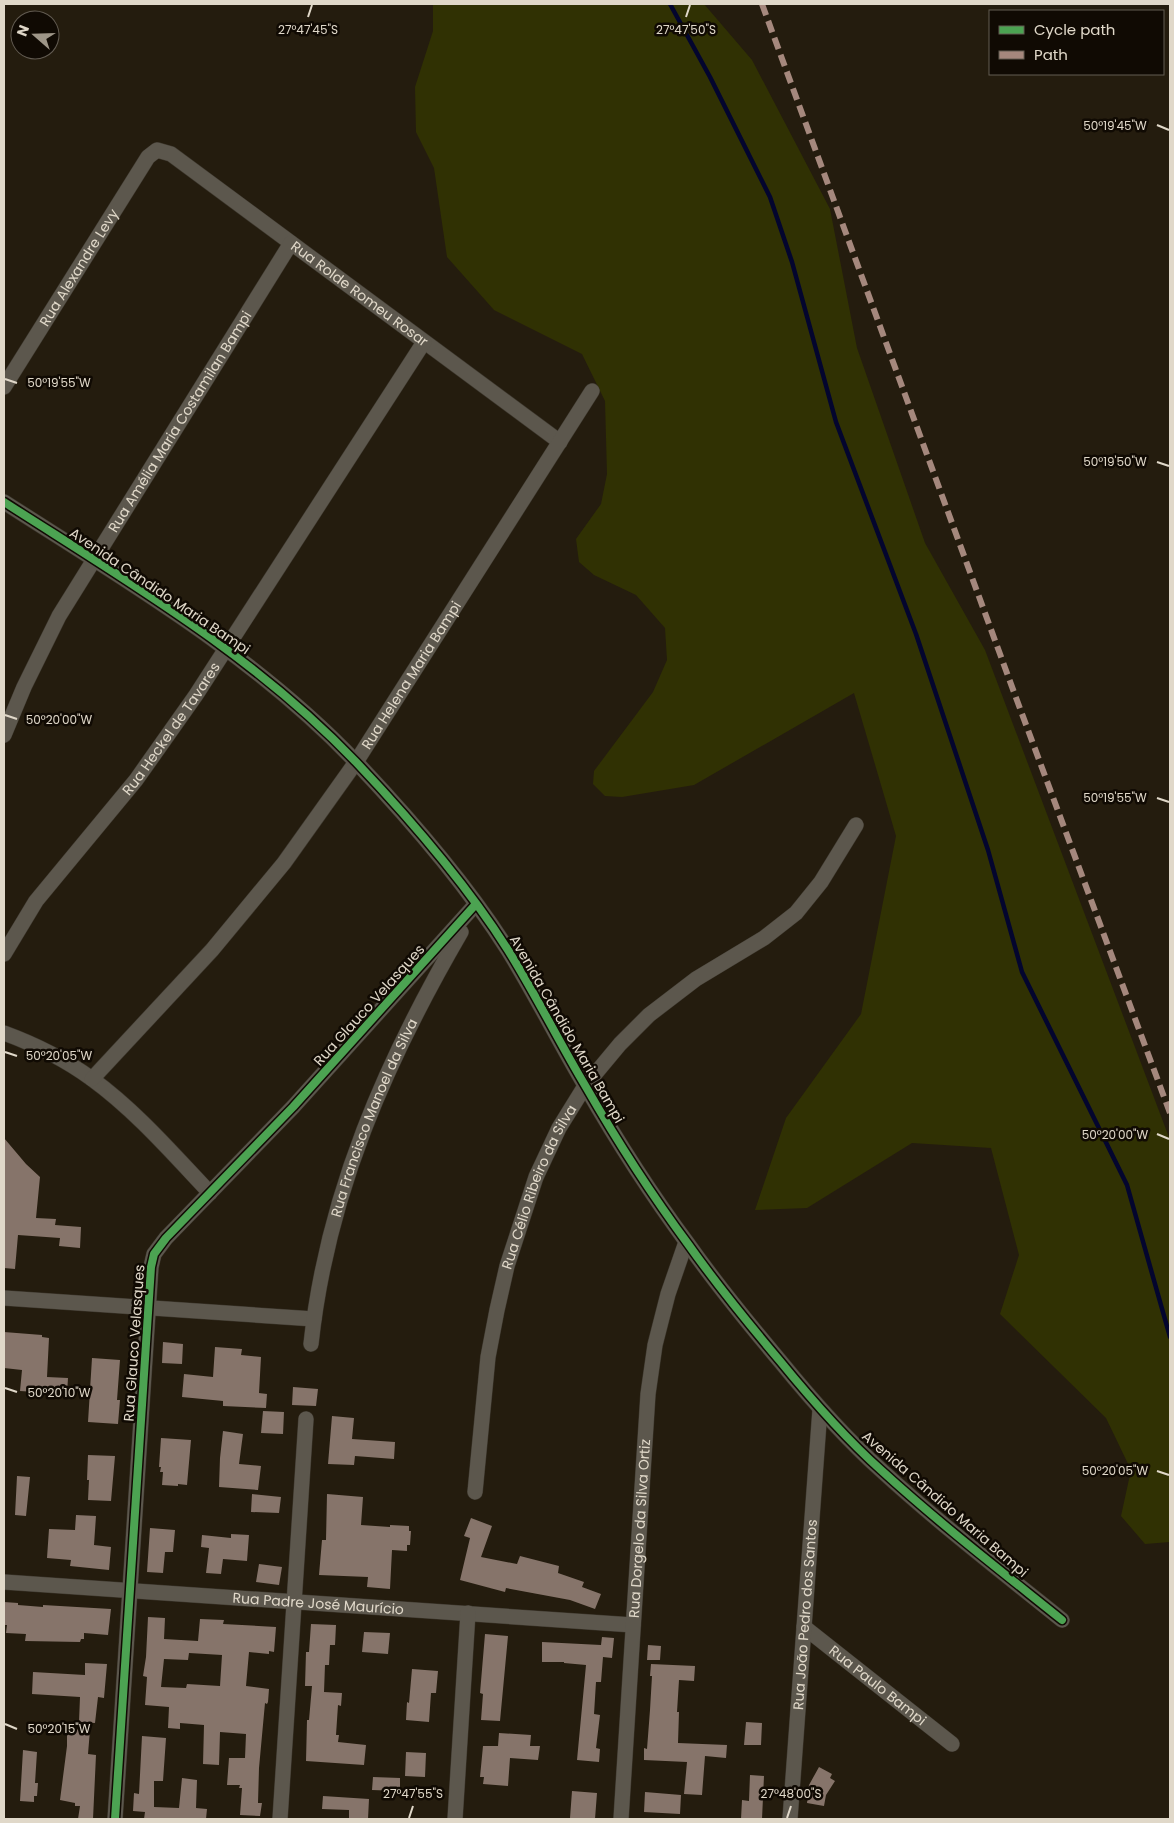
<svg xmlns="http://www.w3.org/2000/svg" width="1174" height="1823" font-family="Poppins,sans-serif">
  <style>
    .green { fill: #303103 }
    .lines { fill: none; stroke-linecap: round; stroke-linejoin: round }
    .stream { stroke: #03052e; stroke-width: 4.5 }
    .building { fill: #86746a; fill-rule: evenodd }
    .minor-casing { stroke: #3c362c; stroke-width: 16 }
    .minor { stroke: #5c574d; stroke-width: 15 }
    .quiet { stroke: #a5887d; stroke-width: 6; stroke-dasharray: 12 6; stroke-linecap: butt }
    .cycleway-casing { stroke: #100a03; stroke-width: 11 }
    .cycleway { stroke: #4ca352; stroke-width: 8 }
    .ticks { fill: none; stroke: #e0d8c9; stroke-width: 2 }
    .labels { text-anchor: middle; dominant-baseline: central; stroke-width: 5; stroke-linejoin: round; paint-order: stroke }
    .street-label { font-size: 14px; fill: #e0d8c9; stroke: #100a03 }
    .ticks-label { font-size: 12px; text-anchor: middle; fill: #e0d8c9; stroke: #100a03; stroke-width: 5; stroke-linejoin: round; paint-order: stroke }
  </style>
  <rect width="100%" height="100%" fill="#241c0e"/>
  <!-- green -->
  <path class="green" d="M433,4H704L752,60L830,209L857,348L925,543L985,650L1170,1140V1542L1145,1544L1121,1516L1131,1470L1106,1418L1000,1314L1019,1255L991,1148L912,1143L807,1208L755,1210L786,1118L861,1014L896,836L854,693L694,785L622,797L605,796L593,784L594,771L653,692L667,660L665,628L636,595L594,575L579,562L576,539L601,504L607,474L605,401L582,354L494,310L447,257L434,168L416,132L415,87L433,31Z"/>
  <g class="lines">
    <!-- stream -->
    <path class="stream" d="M670,4L710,77L770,197L792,262L836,422L916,634L988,850L1022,972L1127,1185L1170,1337"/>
  </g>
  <!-- building -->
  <path class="building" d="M4,1138L26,1164L40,1177L36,1218L56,1219L55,1225L81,1227L80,1248L59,1246L60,1238L18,1235L15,1269L4,1268Z
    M4,1332L42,1335V1337L49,1338L47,1377L68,1378L67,1394L20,1391L22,1370L4,1368Z
    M163,1342L183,1344L182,1364L162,1363Z
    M215,1347L242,1349L241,1355L261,1357L259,1393L267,1394L266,1408L223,1406V1401L182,1397L184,1374L213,1377Z
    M92,1358L120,1360L117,1400H120L118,1424L88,1422Z
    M293,1387L318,1389L316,1406L292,1405Z
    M263,1411L284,1412L283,1434L261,1433Z
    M332,1416L354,1418L352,1439L395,1442L394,1459L355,1456L354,1465L328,1464Z
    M223,1431L243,1434L239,1464L261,1466L258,1490L219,1487L220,1458Z
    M161,1438L191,1440L187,1485L178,1484V1486L162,1485L163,1472H160L161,1467H159Z
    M88,1455L115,1456L111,1501L88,1500L89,1480H87Z
    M17,1476L30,1477L26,1516L15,1515Z
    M252,1494L281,1497L279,1513L251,1512Z
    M327,1494L363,1497L361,1525L390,1527V1525L409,1526V1531H411L410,1545H407V1551L392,1550L390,1589L367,1587L368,1577L319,1575L322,1540H326Z
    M76,1515L96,1516L94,1545L111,1547L109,1570L70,1566L71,1560L47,1558L49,1529L75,1530Z
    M471,1518L492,1526L481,1557L517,1564L520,1556L559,1566L558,1573L584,1582L582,1587L601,1594L595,1609L570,1600L506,1588L505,1592L460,1580L470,1538L464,1536Z
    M150,1528L175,1530L173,1552H165L163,1573L147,1572Z
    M231,1534L249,1535L247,1561L223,1559L221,1574L206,1573L209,1548L201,1547L202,1535L231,1538Z
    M259,1564L282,1567L279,1585L256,1582Z
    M4,1602L18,1603V1605L43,1607V1605L111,1609L108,1635L84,1633V1639H81L80,1642L25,1641L26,1634L6,1633L7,1625H4Z
    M148,1617L165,1618L164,1639L198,1641L200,1619L224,1620L223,1624L276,1627L274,1652L269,1651V1654L249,1652L246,1686L269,1689L268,1702L267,1704L265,1703L259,1768L258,1803H262L260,1816L240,1815L242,1788H239L240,1785H227L229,1758H245L246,1734L220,1732L219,1765L203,1764L204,1725L180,1723V1729L168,1728L169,1707L145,1705L147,1677L143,1676L146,1657ZM189,1653L222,1655L220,1686L187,1684L186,1688L161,1687L164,1659L188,1660Z
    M311,1624L336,1625L335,1645H330L329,1665H325L324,1692L342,1693L341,1706L338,1705L336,1735H339L338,1742L366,1745L364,1765L306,1761L307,1720H309L312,1686H305L306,1652H309Z
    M364,1632L390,1633L388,1654L362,1652Z
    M485,1634L508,1636L500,1721L481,1720L483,1694L480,1693Z
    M602,1637L614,1638L612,1658L603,1657L601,1682H596L594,1714L600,1715L596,1748L600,1749L599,1762L577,1760L586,1665L564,1663V1662H542V1642L601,1645Z
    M648,1645L661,1646L660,1660H647Z
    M85,1663L107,1664L104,1698L98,1697L95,1723L79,1722L80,1697L32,1694L33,1672L85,1675Z
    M651,1664L695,1666L694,1681L679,1680L677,1712H679L678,1743L727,1745L726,1758L705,1756L702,1795L684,1794L687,1762L644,1760V1748L647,1749L650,1710L652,1676H650Z
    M412,1669L438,1671L436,1693H431L429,1722L406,1720L407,1702L409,1703Z
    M746,1722L762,1723L761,1745H744Z
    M67,1729L90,1730L88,1754L96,1755L93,1819H78L80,1806H75V1803L60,1800L67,1746Z
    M499,1733L531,1735L530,1746H540L538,1760L510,1758L508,1786L483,1784L484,1777H480L483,1746H498Z
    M142,1736L166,1738L163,1781H154V1807L179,1808L182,1778L197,1780L196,1808L207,1809L206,1819H144L145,1812L133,1811L134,1793L139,1794Z
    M23,1750L37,1752L35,1783H38L37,1796H34V1802L20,1801Z
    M406,1752L426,1753L425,1777L405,1776Z
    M819,1767L832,1774L830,1778L835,1781L826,1795L824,1806L807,1803L809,1785Z
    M750,1775L764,1776L762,1819H741L742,1800L749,1801Z
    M373,1777L400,1778V1791L372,1790Z
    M572,1791L597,1793L595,1819L570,1818Z
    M645,1792L681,1795L680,1814L644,1812Z
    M323,1796L369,1799L368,1819H349V1810L322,1809Z"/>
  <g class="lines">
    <!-- minor casing -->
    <g class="minor-casing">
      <g id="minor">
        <path id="s1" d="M4,387L148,157L157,150L171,154L560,442"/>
        <path d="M4,502C127,581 254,655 356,762C411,820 465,882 508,950C536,995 559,1042 586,1087C617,1141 651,1194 688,1244C717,1285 748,1323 780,1361C811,1399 844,1437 881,1470C939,1523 1001,1571 1062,1620"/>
        <path id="s2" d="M4,735L24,687L59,616L291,243"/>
        <path id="s3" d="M4,954L36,901L136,780L196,695L424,342"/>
        <path d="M4,1033C34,1044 66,1060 92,1079C136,1111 173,1154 210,1193"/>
        <path id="s4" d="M92,1079L212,950L284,863L356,762L592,391"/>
        <path d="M4,1298L314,1319"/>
        <path id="s5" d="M311,1344C327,1194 386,1061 461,932"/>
        <path id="s6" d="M475,1492L488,1357L497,1310L507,1266L536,1177L559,1128L585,1086L620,1044L649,1015L696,979L764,938L796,913L821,882L856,825"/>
        <path id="s7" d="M4,1582L633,1625"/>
        <path id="s8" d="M804,1627L952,1744"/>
        <path d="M115,1819L151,1267L154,1254L166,1238L293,1107L476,904"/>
        <path d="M280,1819L306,1419"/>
        <path d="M455,1819L468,1613"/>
        <path id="s9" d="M621,1819L648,1394L655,1345L668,1294L686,1242"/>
        <path id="s10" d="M790,1819L820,1409"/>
      </g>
    </g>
    <!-- minor -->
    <use href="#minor" class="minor"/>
    <!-- quiet -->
    <path class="quiet" d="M762,4L1015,695L1170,1113"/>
    <!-- cycleway casing -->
    <g class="cycleway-casing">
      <path id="cycleway" d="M4,502C127,581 254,655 356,762C411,820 465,882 508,950C536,995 559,1042 586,1087C617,1141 651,1194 688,1244C717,1285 748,1323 780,1361C811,1399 844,1437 881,1470C939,1523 1001,1571 1062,1620
        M115,1819L151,1267L154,1254L166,1238L293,1107L476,904"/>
    </g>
    <!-- cycleway -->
    <use href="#cycleway" class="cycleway"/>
  </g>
  <!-- ticks -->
  <path class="ticks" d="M308,17L312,5M686,17L690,5M1157,125L1169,130M5,379L17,383M1157,462L1169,466M5,715L17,719M1157,798L1169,802M5,1052L17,1056M1157,1134L1169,1139M5,1388L17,1392M1157,1471L1169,1475M5,1724L17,1729M409,1818L413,1806M787,1818L791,1806"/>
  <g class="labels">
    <!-- street labels -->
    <g class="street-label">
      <text stroke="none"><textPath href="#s1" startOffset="141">Rua Alexandre Levy</textPath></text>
      <text stroke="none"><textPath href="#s1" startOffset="532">Rua Rolde Romeu Rosar</textPath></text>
      <text stroke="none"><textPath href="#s2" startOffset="360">Rua Amélia Maria Costamilan Bampi</textPath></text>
      <text transform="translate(160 591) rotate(34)">Avenida Cândido Maria Bampi</text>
      <text stroke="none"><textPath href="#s4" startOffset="516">Rua Helena Maria Bampi</textPath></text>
      <text stroke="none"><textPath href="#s3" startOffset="281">Rua Heckel de Tavares</textPath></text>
      <text transform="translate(369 1005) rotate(-48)">Rua Glauco Velasques</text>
      <text transform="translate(567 1029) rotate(60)">Avenida Cândido Maria Bampi</text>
      <text stroke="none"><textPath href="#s5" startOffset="236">Rua Francisco Manoel da Silva</textPath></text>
      <text stroke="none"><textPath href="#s6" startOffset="314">Rua Célio Ribeiro da Silva</textPath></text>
      <text transform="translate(134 1343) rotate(-86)">Rua Glauco Velasques</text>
      <text transform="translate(945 1504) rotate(41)">Avenida Cândido Maria Bampi</text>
      <text stroke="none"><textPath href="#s9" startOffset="291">Rua Dorgelo da Silva Ortiz</textPath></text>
      <text stroke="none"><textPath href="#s7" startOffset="315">Rua Padre José Maurício</textPath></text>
      <text stroke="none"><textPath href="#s10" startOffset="205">Rua João Pedro dos Santos</textPath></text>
      <text stroke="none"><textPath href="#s8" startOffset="94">Rua Paulo Bampi</textPath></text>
    </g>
  </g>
  <g class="ticks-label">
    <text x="308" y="34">27°47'45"S</text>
    <text x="686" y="34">27°47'50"S</text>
    <text x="1115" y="130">50°19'45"W</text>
    <text x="59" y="387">50°19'55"W</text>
    <text x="1115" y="466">50°19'50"W</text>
    <text x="59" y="724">50°20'00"W</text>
    <text x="1115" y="802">50°19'55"W</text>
    <text x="59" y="1060">50°20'05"W</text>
    <text x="1115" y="1139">50°20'00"W</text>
    <text x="59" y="1397">50°20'10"W</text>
    <text x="1115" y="1475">50°20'05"W</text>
    <text x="59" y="1733">50°20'15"W</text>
    <text x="413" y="1798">27°47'55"S</text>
    <text x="791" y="1798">27°48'00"S</text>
  </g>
  <!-- border -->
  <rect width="1174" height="1823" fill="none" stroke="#e0d8c9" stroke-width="10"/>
  <!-- legend -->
  <rect x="989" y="10" width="175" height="65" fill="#100a03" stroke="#635c52"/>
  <rect x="999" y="26" width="25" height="8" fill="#4ca352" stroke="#635c52"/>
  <text x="1034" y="35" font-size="15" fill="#e0d8c9">Cycle path</text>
  <rect x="999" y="51" width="25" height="8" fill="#a5887d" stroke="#635c52"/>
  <text x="1034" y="60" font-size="15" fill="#e0d8c9">Path</text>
  <!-- north arrow -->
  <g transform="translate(35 35) rotate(290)"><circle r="24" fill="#100a03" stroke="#635c52"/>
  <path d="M0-4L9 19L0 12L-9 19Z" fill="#9e9688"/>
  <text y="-8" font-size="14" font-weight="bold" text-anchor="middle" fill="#e0d8c9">N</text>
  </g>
</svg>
